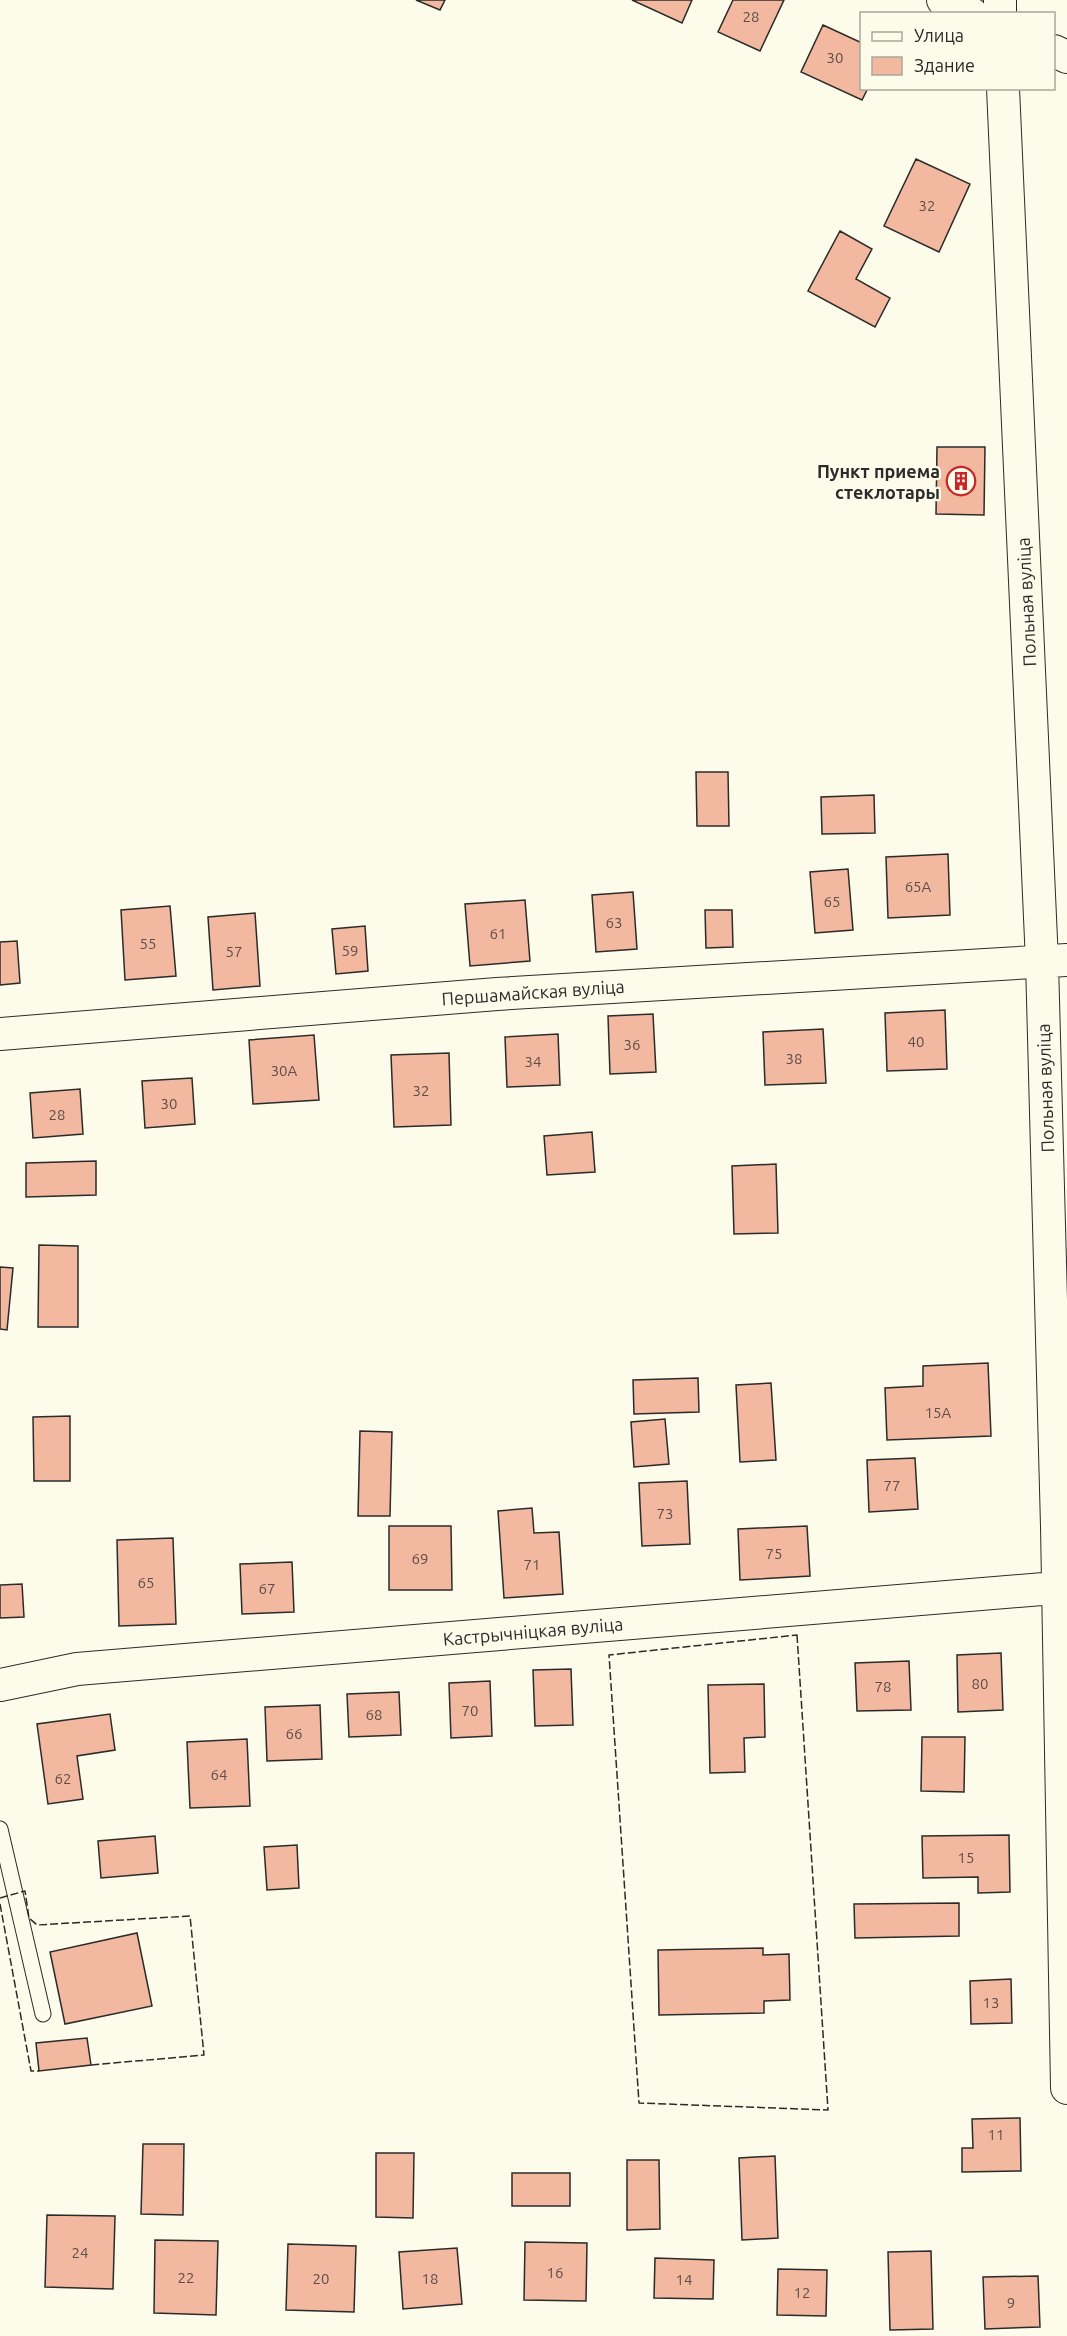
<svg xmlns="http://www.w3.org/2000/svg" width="1067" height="2336" font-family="Ubuntu,sans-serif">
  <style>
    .building { fill: #f2b8a0; stroke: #2b2b2b; stroke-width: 1.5 }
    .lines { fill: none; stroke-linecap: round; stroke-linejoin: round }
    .service-casing { stroke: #2b2b2b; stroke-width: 17 }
    .minor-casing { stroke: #2b2b2b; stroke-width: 34 }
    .service { stroke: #fdfbea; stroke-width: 15 }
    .minor { stroke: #fdfbea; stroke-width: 32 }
    .fence { stroke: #2b2b2b; stroke-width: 1.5; stroke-dasharray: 8 3; stroke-linecap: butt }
    .labels { text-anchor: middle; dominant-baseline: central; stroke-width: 4.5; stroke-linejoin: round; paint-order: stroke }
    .number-label { font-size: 15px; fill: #5d4e48 }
    .poi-label { font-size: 18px; font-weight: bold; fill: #2b2b2b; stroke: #fdfbea; text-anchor: end }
    .street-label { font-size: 18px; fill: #2b2b2b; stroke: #fdfbea }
  </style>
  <rect width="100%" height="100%" fill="#fdfbea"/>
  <!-- building -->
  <path class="building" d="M416,0H445L440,10Z
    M632,0H692L682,23Z
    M733,0H784L760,51L718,32Z
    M823,25L862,43V88H868L862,100L801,72Z
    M916,159L970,184L939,252L884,226Z
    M840,231L872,249L856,279L890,298L875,327L808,291Z
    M937,447H985L984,515L936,514Z
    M696,772H728L729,826H697Z
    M874,795L875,833L822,834L821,797Z
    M948,854L950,915L888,918L886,857Z
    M848,869L853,930L815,933L810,872Z
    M633,892L637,949L596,952L592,895Z
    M525,900L530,961L470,966L465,904Z
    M170,906L176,976L125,980L121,910Z
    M705,910H732L733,947L706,948Z
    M255,913L260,986L213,990L208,917Z
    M365,926L368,971L336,974L332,929Z
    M17,941L20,983L0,985V942Z
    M945,1010L947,1069L887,1071L885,1013Z
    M653,1014L656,1072L610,1074L608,1016Z
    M823,1029L826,1083L765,1085L763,1032Z
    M558,1034L560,1085L507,1087L505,1037Z
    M314,1035L319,1100L253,1104L249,1040Z
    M449,1053L451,1125L394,1127L391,1055Z
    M192,1078L195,1124L145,1128L142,1081Z
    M80,1089L83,1134L33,1138L30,1093Z
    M592,1132L595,1172L547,1175L544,1136Z
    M96,1161V1195L26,1197V1163Z
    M776,1164L778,1233L734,1234L732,1166Z
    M39,1245L78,1246V1327H38Z
    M0,1267L13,1268L7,1330L0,1329Z
    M988,1363L991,1436L887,1440L885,1388L923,1386V1366Z
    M698,1378L699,1412L634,1414L633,1380Z
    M771,1383L776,1460L740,1462L736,1385Z
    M70,1416V1481H34L33,1417Z
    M665,1419L669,1464L634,1467L631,1422Z
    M360,1431L392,1432L390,1516H358Z
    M915,1458L918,1509L869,1512L867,1460Z
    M687,1481L690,1544L642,1546L639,1483Z
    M532,1508L534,1533L559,1532L563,1594L504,1598L498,1511Z
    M389,1526H451L452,1590H389Z
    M807,1526L810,1576L740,1580L738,1529Z
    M173,1538L176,1624L119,1626L117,1540Z
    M292,1562L294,1612L242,1614L240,1564Z
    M22,1584L24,1617L0,1618V1585Z
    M1001,1653L1003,1710L958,1712L957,1655Z
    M909,1661L911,1710L857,1711L855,1663Z
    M571,1669L573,1725L535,1726L533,1670Z
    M490,1681L492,1736L451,1738L449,1683Z
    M764,1684L765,1737L744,1738L745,1772L710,1773L708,1685Z
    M399,1692L401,1735L349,1737L347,1694Z
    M320,1705L322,1759L267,1761L265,1707Z
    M110,1714L115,1750L77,1756L83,1799L48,1804L37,1724Z
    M922,1737H965L964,1792L921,1791Z
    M247,1739L250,1806L190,1808L187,1742Z
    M1009,1835L1010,1892L978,1893V1877L923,1878L922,1836Z
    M155,1836L158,1873L101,1878L98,1841Z
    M297,1845L299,1888L267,1890L264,1847Z
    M959,1903V1936L855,1938L854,1904Z
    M137,1933L152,2006L65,2024L50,1952Z
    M763,1948V1955L789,1954L790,2000L764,2001V2013L659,2015L658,1950Z
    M1011,1979L1012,2023L971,2024L970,1981Z
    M87,2038L91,2065L39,2071L36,2043Z
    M1020,2118L1021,2171L962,2172V2148H973L972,2119Z
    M143,2144H184L183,2215L141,2214Z
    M376,2153H414L413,2218L376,2217Z
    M775,2156L778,2238L742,2240L739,2158Z
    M627,2160H659L660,2229L627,2230Z
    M512,2173H570V2206H512Z
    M47,2215L115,2216L113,2289L45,2287Z
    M155,2240L218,2241L216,2315L154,2313Z
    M525,2242L587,2243L586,2301L524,2300Z
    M288,2244L356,2246L354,2312L286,2310Z
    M457,2248L462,2304L403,2309L399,2252Z
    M931,2251L933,2329L890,2330L888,2252Z
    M655,2258L714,2260L713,2299L654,2298Z
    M778,2269L827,2270L826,2316L777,2315Z
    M1038,2276L1040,2327L985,2329L983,2277Z"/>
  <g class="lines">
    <!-- service casing -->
    <g class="service-casing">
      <path id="service" d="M0,1829L43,2014"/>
    </g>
    <!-- minor casing -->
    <g class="minor-casing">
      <path id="minor" d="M943,0L972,14
        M1000,0V14
        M1054,51L1067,57
        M1003,88L1042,962L1057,1526L1067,2088
        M0,1034L497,994L1067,960
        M0,1685L77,1669L1067,1587"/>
    </g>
    <!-- service -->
    <use href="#service" class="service"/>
    <!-- minor -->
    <use href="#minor" class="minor"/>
    <!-- fence -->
    <path class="fence" d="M797,1635L828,2110L639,2103L609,1655Z
      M0,1898L25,1891L29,1918L37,1925L190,1916L204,2055L91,2065
      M0,1904L31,2071H39"/>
  </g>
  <!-- icons -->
  <defs>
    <g id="building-ring" transform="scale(1.5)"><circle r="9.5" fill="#fdfbea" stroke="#c62828" stroke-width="1.5"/><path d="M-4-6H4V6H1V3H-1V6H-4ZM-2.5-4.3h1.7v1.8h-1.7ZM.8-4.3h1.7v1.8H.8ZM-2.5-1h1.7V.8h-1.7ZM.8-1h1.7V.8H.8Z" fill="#c62828"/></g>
  </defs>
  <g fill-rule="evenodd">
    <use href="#building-ring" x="961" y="481"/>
  </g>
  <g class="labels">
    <!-- number labels -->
    <g class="number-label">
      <text x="751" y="16">28</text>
      <text x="835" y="57">30</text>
      <text x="927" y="205">32</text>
      <text x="918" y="886">65А</text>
      <text x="832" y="901">65</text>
      <text x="614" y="922">63</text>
      <text x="498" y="933">61</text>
      <text x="148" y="943">55</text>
      <text x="350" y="950">59</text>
      <text x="234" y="951">57</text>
      <text x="916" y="1041">40</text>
      <text x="632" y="1044">36</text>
      <text x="794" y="1058">38</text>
      <text x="533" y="1061">34</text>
      <text x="284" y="1070">30А</text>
      <text x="421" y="1090">32</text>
      <text x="169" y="1103">30</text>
      <text x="57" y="1114">28</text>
      <text x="938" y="1412">15А</text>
      <text x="892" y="1485">77</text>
      <text x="665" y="1513">73</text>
      <text x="774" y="1553">75</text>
      <text x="420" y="1558">69</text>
      <text x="532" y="1564">71</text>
      <text x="146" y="1582">65</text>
      <text x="267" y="1588">67</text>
      <text x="980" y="1683">80</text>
      <text x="883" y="1686">78</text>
      <text x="470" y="1710">70</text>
      <text x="374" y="1714">68</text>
      <text x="294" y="1733">66</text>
      <text x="219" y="1774">64</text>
      <text x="63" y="1778">62</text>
      <text x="966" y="1857">15</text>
      <text x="991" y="2002">13</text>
      <text x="996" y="2134">11</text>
      <text x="80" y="2252">24</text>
      <text x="555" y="2272">16</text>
      <text x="186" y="2277">22</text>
      <text x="321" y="2278">20</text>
      <text x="430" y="2278">18</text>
      <text x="684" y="2279">14</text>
      <text x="802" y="2292">12</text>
      <text x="1011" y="2302">9</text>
    </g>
    <!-- poi labels -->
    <g class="poi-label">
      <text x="940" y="471">Пункт приема<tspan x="940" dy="21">стеклотары</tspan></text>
    </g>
    <!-- street labels -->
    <g class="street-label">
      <text transform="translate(1026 602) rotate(-93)">Польная вуліца</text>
      <text transform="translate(533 992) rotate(-4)">Першамайская вуліца</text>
      <text transform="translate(1045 1088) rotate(-92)">Польная вуліца</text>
      <text transform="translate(533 1631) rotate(-5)">Кастрычніцкая вуліца</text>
    </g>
  </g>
  <!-- legend -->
  <rect x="860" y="12" width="195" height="78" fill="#fdfbea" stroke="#a9a89e" stroke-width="1.5"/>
  <rect x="872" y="32" width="30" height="9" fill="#fdfbea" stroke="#a9a89e" stroke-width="1.5"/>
  <text x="914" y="42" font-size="18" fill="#2b2b2b">Улица</text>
  <rect x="872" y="57" width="30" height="18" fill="#f2b8a0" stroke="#a9a89e" stroke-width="1.5"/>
  <text x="914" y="72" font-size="18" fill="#2b2b2b">Здание</text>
</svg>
